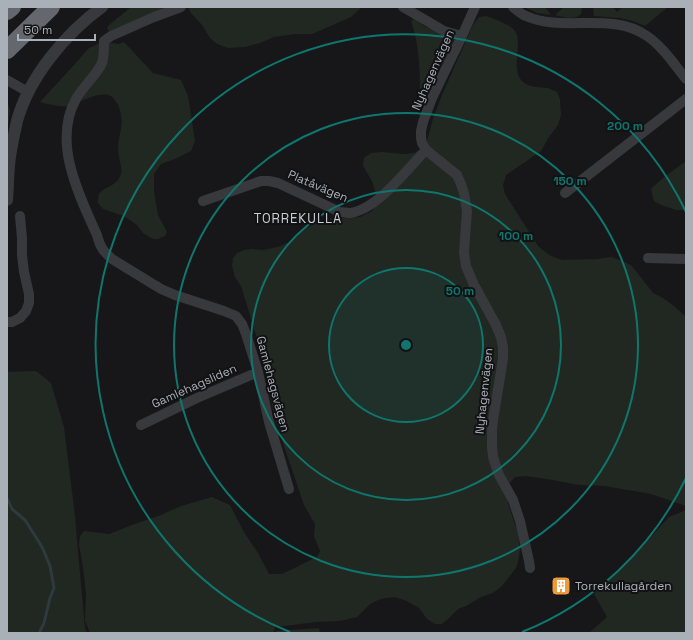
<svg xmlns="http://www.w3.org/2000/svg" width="693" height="640" font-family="'Space Grotesk',sans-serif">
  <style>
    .green { fill: #212821 }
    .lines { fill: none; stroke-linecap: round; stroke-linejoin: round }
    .stream { stroke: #2f393e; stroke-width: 3 }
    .minor { stroke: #38393d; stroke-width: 10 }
    .tertiary { stroke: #38393d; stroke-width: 12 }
    .motorway { stroke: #64686e; stroke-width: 18 }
    .ring { fill: none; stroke: #0f766e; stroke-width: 2 }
    .labels { text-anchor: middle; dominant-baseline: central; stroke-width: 4; stroke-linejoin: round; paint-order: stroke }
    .street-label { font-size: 12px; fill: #a9b0b8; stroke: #121214 }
    .poi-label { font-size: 12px; fill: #a9b0b8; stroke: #121214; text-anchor: start }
    .neighbourhood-label { font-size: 13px; letter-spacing: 1px; fill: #caced4; stroke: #121214 }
    .centre { fill: #0f766e; stroke: #121214; stroke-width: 2 }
    .ring-label { font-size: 12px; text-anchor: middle; font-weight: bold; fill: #0f766e; stroke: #121214; stroke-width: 4; stroke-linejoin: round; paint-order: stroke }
  </style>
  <rect width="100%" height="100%" fill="#171719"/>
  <!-- green -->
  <path class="green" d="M131,7H165L158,11L110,32L107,29L108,26Z
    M188,7H362L351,17L312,34H296L274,37L260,43L245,47L228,48L217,44L210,38L202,25L191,13Z
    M524,7H545L551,15L537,13Z
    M564,7H582L581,14C574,21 564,17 555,15Z
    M593,7H613L617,12L623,7H668L645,26L633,21L620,18L594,16Z
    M486,16C494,19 504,22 512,28C526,38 509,67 522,81C529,88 539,87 548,88C551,89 554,91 557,92L560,99L561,115L558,125L549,137L541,151L506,175L503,185L505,194L538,246L549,255L562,260L597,259L611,257L623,261L632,266L653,293L663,298L674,306L686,317V506L651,494L605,486L578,485L553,480L526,476L515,477L509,484L507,498L509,507L518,533L520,550L518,562L516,568L502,586L493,593L481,597L466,606L458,609L448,619L442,624H435L427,619L419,608L407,601L395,597L385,598L378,600L370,604L357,617L340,621L317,622L275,627L273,633H90L85,621L86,593L83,567L79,545L80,536L84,531L109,534L132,525L161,515L181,506L212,497L230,505L244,532L258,553L269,574H282L317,557L320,551L314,536L315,524L304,505L282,440L273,410L257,338L241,286L235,277L232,266L233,258L237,253L244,250L251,249L263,250L278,247L289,242L297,235L306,228L318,222L330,219L360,217L372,211L376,205V194L372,181L363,166L364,158L371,153L382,152L403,154L414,153L423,149L426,144L433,119L442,95L473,25L479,17Z
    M414,19L424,26L452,38L453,42L426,100H420C420,74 420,46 411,21Z
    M102,42L119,44L124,42L153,73L181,80L188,96L195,141L191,151L175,159L161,164L154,174V192L158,215L167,232L165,236L158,239H153L143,233L137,225L124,216L103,209L98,203C98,200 98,196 99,194C105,186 116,186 120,177C124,168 118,159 118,150C118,133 126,123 118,105C115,100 113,96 108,95C95,92 79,104 67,106C58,107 48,104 40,102L74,65L89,48Z
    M7,100L10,110L7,135Z
    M686,161V210H676L661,205L654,201L651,189C662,178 674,170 686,161Z
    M36,371L51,383L64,427L75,516L78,552L85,628L87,633H7V372Z
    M686,510V633H589L607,617L594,594L628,562L669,517Z
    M319,628L320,633H276V631Z"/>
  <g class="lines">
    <!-- stream -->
    <path class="stream" d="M7,498L12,509L25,520L39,542L43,549L50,566L54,588L50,598L44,623L40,631"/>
    <!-- minor -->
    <path class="minor" d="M181,7L154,17L111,36L104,41C104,47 104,53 103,59C102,70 82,87 76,99C52,142 79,195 97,235C100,247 103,251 112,259L161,289L175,295L224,311L236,316L242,324L246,334L258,372L269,422L289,489
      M403,7L444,31L462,36
      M475,7L462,36L443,75L432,98L423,122L421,131V138L422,143L426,150L457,175L461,184L464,193L467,211L464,252L466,266L474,285L496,325L501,337L503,348V359L493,420L492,431V447L493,457L499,475L513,500L520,521L529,561L530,568
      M513,7C517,10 521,14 526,16C564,33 611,11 647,36C663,47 674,64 686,79
      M7,80L28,92
      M565,193L686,99
      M203,201L261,181H269L278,183L340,212C343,212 347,213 350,213C377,210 408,168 426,150
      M648,258L686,259
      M7,322H12L20,318L26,311L29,303V294L24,272L22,255V238L20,216
      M141,425L197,398L258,372"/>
    <!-- tertiary -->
    <path class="tertiary" d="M7,200C8,188 8,177 9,166C10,151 14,135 17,121C29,77 66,33 102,7"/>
    <!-- motorway -->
    <path class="motorway" d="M7,11L12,7
      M7,50L51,7"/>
  </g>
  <!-- distance rings -->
  <circle cx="406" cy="345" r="77" fill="#0f766e" fill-opacity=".12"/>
  <g class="ring">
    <circle cx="406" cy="345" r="77"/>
    <circle cx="406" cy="345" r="155"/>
    <circle cx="406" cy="345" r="232"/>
    <path d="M686 478A310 310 0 0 1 522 632M290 632A310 310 0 1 1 686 212"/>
  </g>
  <!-- icons -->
  <defs>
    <g id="building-square" transform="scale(1)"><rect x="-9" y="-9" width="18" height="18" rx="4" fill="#ed9a3b" stroke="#121214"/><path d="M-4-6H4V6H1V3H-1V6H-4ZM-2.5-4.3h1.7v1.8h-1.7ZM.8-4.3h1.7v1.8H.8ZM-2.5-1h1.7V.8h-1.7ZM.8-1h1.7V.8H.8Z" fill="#fff"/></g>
  </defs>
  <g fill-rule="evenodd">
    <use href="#building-square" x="561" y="586"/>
  </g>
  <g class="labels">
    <!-- street labels -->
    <g class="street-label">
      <text transform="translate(433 70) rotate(-66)">Nyhagenvägen</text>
      <text transform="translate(318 186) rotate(23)">Platåvägen</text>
      <text transform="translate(273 384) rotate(75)">Gamlehagsvägen</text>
      <text transform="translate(194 386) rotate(-24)">Gamlehagsliden</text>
      <text transform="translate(484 391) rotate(-84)">Nyhagenvägen</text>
    </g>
    <!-- poi labels -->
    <g class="poi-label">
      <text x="575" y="586">Torrekullagården</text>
    </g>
    <!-- neighbourhood labels -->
    <g class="neighbourhood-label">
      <text x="298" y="218">TORREKULLA</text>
    </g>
  </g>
  <circle cx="406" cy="345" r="6" class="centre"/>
  <g class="ring-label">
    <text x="625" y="130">200 m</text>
    <text x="570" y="185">150 m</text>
    <text x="516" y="240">100 m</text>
    <text x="460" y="295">50 m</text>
  </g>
  <!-- border -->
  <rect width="693" height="640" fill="none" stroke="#a9b0b8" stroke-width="16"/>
  <!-- scale -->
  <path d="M18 34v6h77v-6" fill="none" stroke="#a9b0b8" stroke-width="2"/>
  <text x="24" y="34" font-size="12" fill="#a9b0b8" stroke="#121214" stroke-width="3" paint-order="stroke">50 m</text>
</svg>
